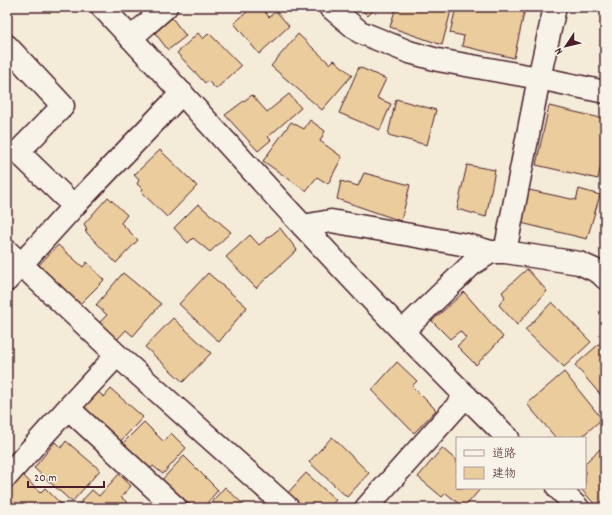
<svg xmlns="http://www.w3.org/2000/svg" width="612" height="515" font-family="Dekko,'Klee One',sans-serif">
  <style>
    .building { fill: #eacc9d; stroke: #4a1f2b }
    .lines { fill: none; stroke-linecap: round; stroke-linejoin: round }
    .minor-casing { stroke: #4a1f2b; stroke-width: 25 }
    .tertiary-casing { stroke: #4a1f2b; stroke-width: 25 }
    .minor { stroke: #f7f3e8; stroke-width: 22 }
    .tertiary { stroke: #f7f3e8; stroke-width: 22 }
  </style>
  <rect width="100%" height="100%" fill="#f4ebd9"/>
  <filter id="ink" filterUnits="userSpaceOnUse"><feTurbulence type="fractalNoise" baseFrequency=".025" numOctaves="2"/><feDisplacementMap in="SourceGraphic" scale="8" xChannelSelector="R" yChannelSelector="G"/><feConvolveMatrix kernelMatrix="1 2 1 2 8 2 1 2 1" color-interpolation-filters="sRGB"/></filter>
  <g filter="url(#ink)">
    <!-- building -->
    <path class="building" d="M253,7H261L269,17L276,11L289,26L259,54L234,23Z
      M359,7H376L368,16Z
      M396,7H452L442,45L390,27Z
      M456,7H514L525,9L514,58L462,46L464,36L450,33Z
      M172,18L186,36L168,50L155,33Z
      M198,33L203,39L209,33L241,66L216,89L208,81L205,83L177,53Z
      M298,34L330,64L334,60L352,75L322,110L271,66Z
      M359,67L386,79L377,98L391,104L380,130L339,113Z
      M289,94L301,108L268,137L271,140L258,151L225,115L252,95L267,112Z
      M396,99L436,110L427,145L388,135Z
      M549,106L605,119V147L598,179L536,165Z
      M310,120L325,131L320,141L342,157L328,184L317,177L306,191L263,161L291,122L304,129Z
      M160,150L197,186L167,217L141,192L143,189L137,184L139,180L134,175Z
      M467,165L495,170L486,217L457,209Z
      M364,173L410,185L401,221L337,199L341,181L358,186Z
      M579,189L600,195L587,239L521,223L529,190L576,200Z
      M108,197L127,215L121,223L138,240L116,263L85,231L87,229L84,224Z
      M198,204L231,232L210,252L193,238L188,243L174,228Z
      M280,228L297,250L256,288L226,257L250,235L259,245Z
      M58,245L83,267L87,262L104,280L77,307L37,267Z
      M527,269L547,291L517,325L499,305L505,297L502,292Z
      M123,273L161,304L133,336L126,330L115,342L98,324L107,315L96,305Z
      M208,273L247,307L219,342L179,304Z
      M464,292L503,337L476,365L457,346L466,338L460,331L450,339L432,321Z
      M552,302L591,342L564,367L525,330Z
      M173,318L211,353L183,382L145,347Z
      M605,339V400L575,365Z
      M397,362L417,381L412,386L436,410L414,433L372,390Z
      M564,372L602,419L580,438H556L527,404Z
      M111,389L143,417L119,443L81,408L97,391L104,397Z
      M144,422L164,442L171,433L186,448L163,474L153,466L148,471L119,447Z
      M332,437L369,473L347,497L309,462Z
      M66,441L100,470L72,502L34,468L55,442L61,448Z
      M442,448L457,461V488H481L464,508L446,493L442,497L418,477Z
      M600,449L605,455V502L598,508L580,488H585V463Z
      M184,456L218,490L203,508H194L189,503L184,508L158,484Z
      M306,473L336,500L328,508H297L285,496Z
      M119,474L131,486L121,497L132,507L131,508H75L92,490L99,496Z
      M23,475L40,493L45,488L64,507L7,508V490Z
      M225,487L247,508H206Z"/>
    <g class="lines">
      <!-- minor casing -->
      <g class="minor-casing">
        <path id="minor" d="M330,7L360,32L409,52L438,60L539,78L605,92
          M131,38L166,7
          M7,46L63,106L18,152L74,206
          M303,226L331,221L467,245L491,252
          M7,251L117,355L288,508
          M505,252L539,78L555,7
          M7,280L74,206L182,93
          M403,331L472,264L491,252H505L579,263L599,272L605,278
          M68,408L176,508
          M7,476L68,408L117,355
          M366,508L466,396"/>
      </g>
      <!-- tertiary casing -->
      <g class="tertiary-casing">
        <path id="tertiary" d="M102,7C170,79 235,153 302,225C369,298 438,369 508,438
          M558,488L578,508"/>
      </g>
      <!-- minor -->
      <use href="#minor" class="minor"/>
      <!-- tertiary -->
      <use href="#tertiary" class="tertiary"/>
    </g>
  </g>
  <!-- margin -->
  <rect width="612" height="515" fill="none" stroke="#f7f3e8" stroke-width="24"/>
  <rect x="12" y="12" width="588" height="491" fill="none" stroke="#4a1f2b" stroke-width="1.5" filter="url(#ink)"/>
  <!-- legend -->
  <rect x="456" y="437" width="130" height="52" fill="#f7f3e8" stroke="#b29e9c"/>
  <rect x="464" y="450" width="20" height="6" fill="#f7f3e8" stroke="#b29e9c"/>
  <text x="492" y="457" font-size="12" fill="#4a1f2b">道路</text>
  <rect x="464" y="467" width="20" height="12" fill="#eacc9d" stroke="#b29e9c"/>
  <text x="492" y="477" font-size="12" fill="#4a1f2b">建物</text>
  <!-- north arrow -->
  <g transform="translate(566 46) rotate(235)" stroke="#f7f3e8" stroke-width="3" paint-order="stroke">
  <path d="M0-3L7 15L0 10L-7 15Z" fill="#4a1f2b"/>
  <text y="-6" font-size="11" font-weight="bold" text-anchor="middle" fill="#4a1f2b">N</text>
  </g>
  <!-- scale -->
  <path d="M28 481v6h76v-6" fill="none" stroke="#4a1f2b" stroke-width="2"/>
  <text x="34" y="481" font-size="12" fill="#4a1f2b" stroke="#f7f3e8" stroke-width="3" paint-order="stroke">20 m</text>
</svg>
